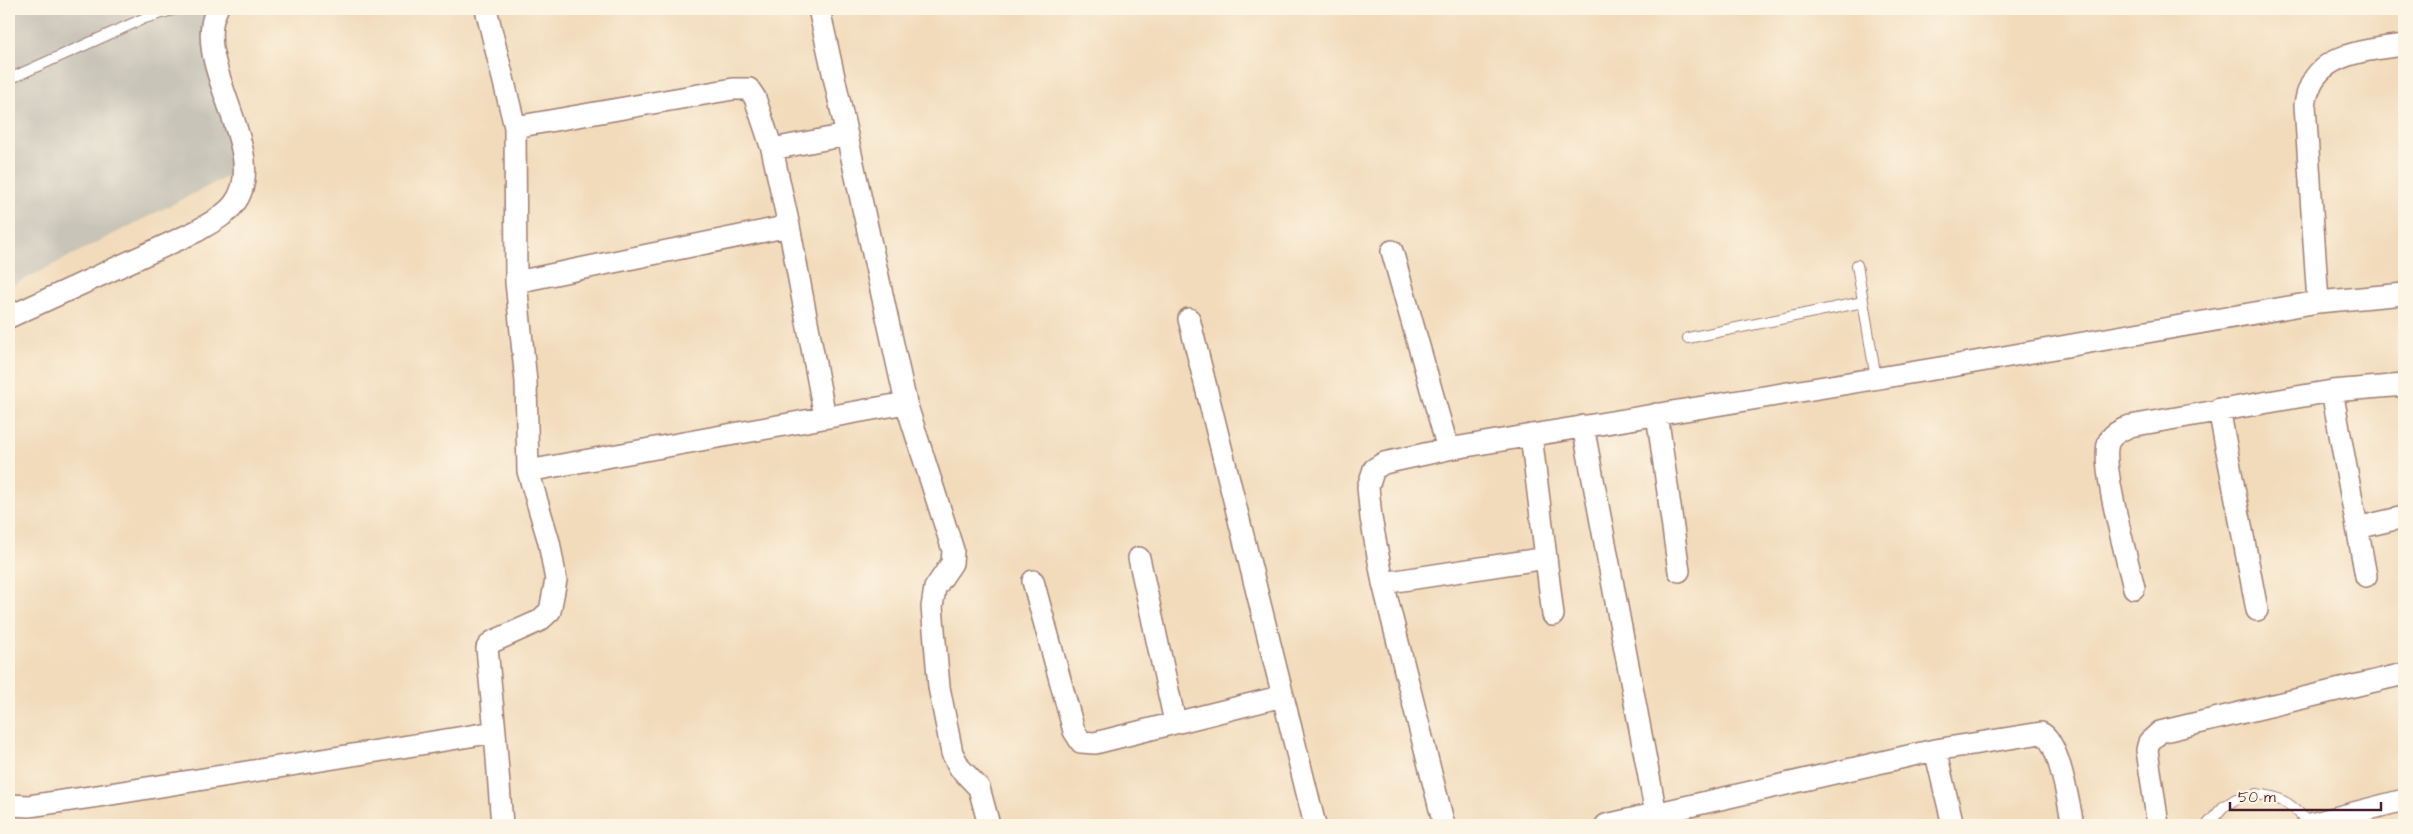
<svg xmlns="http://www.w3.org/2000/svg" width="2413" height="834" font-family="'Architects Daughter',sans-serif">
  <style>
    .industrial { fill: #c8c4b8 }
    .lines { fill: none; stroke-linecap: round; stroke-linejoin: round }
    .lane-casing { stroke: #9e7d73; stroke-width: 12 }
    .street-casing { stroke: #9e7d73; stroke-width: 24 }
    .lane { stroke: #fff; stroke-width: 10 }
    .street { stroke: #fff; stroke-width: 21 }
  </style>
  <rect width="100%" height="100%" fill="#fcf5e5"/>
  <filter id="ink" filterUnits="userSpaceOnUse"><feTurbulence type="fractalNoise" baseFrequency=".02" numOctaves="2"/><feDisplacementMap in="SourceGraphic" scale="10" xChannelSelector="R" yChannelSelector="G"/><feConvolveMatrix kernelMatrix="1 2 1 2 8 2 1 2 1" color-interpolation-filters="sRGB"/></filter>
  <filter id="wash" filterUnits="userSpaceOnUse"><feTurbulence type="fractalNoise" baseFrequency=".0096" numOctaves="4" result="noise"/><feDisplacementMap in="SourceGraphic" scale="20" xChannelSelector="R" yChannelSelector="G"/><feGaussianBlur stdDeviation="1.12" result="paint"/><feColorMatrix in="noise" values="0 0 0 0 0 0 0 0 0 0 0 0 0 0 0 0 0 1.4 0 .05"/><feComposite in="paint" operator="in"/></filter>
  <g filter="url(#wash)">
    <rect width="100%" height="100%" fill="#f2dbbb"/>
    <!-- industrial -->
    <path class="industrial" d="M9,9H214L240,170L9,287Z"/>
  </g>
  <g filter="url(#ink)">
    <g class="lines">
      <!-- lane casing -->
      <g class="lane-casing">
        <path id="lane" d="M9,79L145,18L176,9
          M1857,265L1876,379
          M1688,338L1863,302
          M2256,794C2284,797 2292,805 2310,824
          M2207,825L2223,807L2236,799"/>
      </g>
      <!-- street casing -->
      <g class="street-casing">
        <path id="street" d="M486,9L515,127L516,282L526,382L528,471L549,542L556,580L550,611L539,621L492,642L487,648L495,732
          M515,127L733,89H749L755,98L772,149L789,226L825,417
          M772,149L847,135
          M1392,251L1448,449
          M516,282L789,226
          M2318,302L2305,105C2306,99 2307,93 2310,87C2323,52 2374,49 2404,45
          M9,317L197,231C210,223 225,216 234,204C273,154 189,63 217,9
          M1189,319L1315,825
          M2332,391L2366,576
          M906,403L953,550L952,563L935,588L932,607L939,687L952,753L960,768L979,788L989,825
          M2219,409L2257,610
          M1657,414L1679,571
          M1583,426L1656,814
          M1531,435L1553,615
          M528,471L906,403L819,9
          M2357,528L2404,517
          M1139,558L1175,722
          M1033,581L1074,731L1081,742L1095,743L1283,696
          M1383,583L1546,558
          M2134,588C2128,562 2099,461 2109,441C2113,433 2122,430 2130,426L2332,391L2404,385
          M1935,750L1953,825
          M9,805L29,806L98,796L495,732L502,825
          M1444,825L1383,583L1371,518L1368,487L1374,469L1384,463L1448,449L1958,365L2318,302L2404,294
          M1606,825L1935,750L2041,733C2059,740 2069,806 2073,825
          M2158,825L2147,750L2149,742L2160,732L2404,674
          M2307,825L2404,800"/>
      </g>
      <!-- lane -->
      <use href="#lane" class="lane"/>
      <!-- street -->
      <use href="#street" class="street"/>
    </g>
  </g>
  <!-- margin -->
  <rect width="2413" height="834" fill="none" stroke="#fcf5e5" stroke-width="30"/>
  <!-- scale -->
  <path d="M2230 802v8h151v-8" fill="none" stroke="#4a1f2b" stroke-width="2.5"/>
  <text x="2238" y="802" font-size="15" fill="#4a1f2b" stroke="#fcf5e5" stroke-width="4" paint-order="stroke">50 m</text>
</svg>
